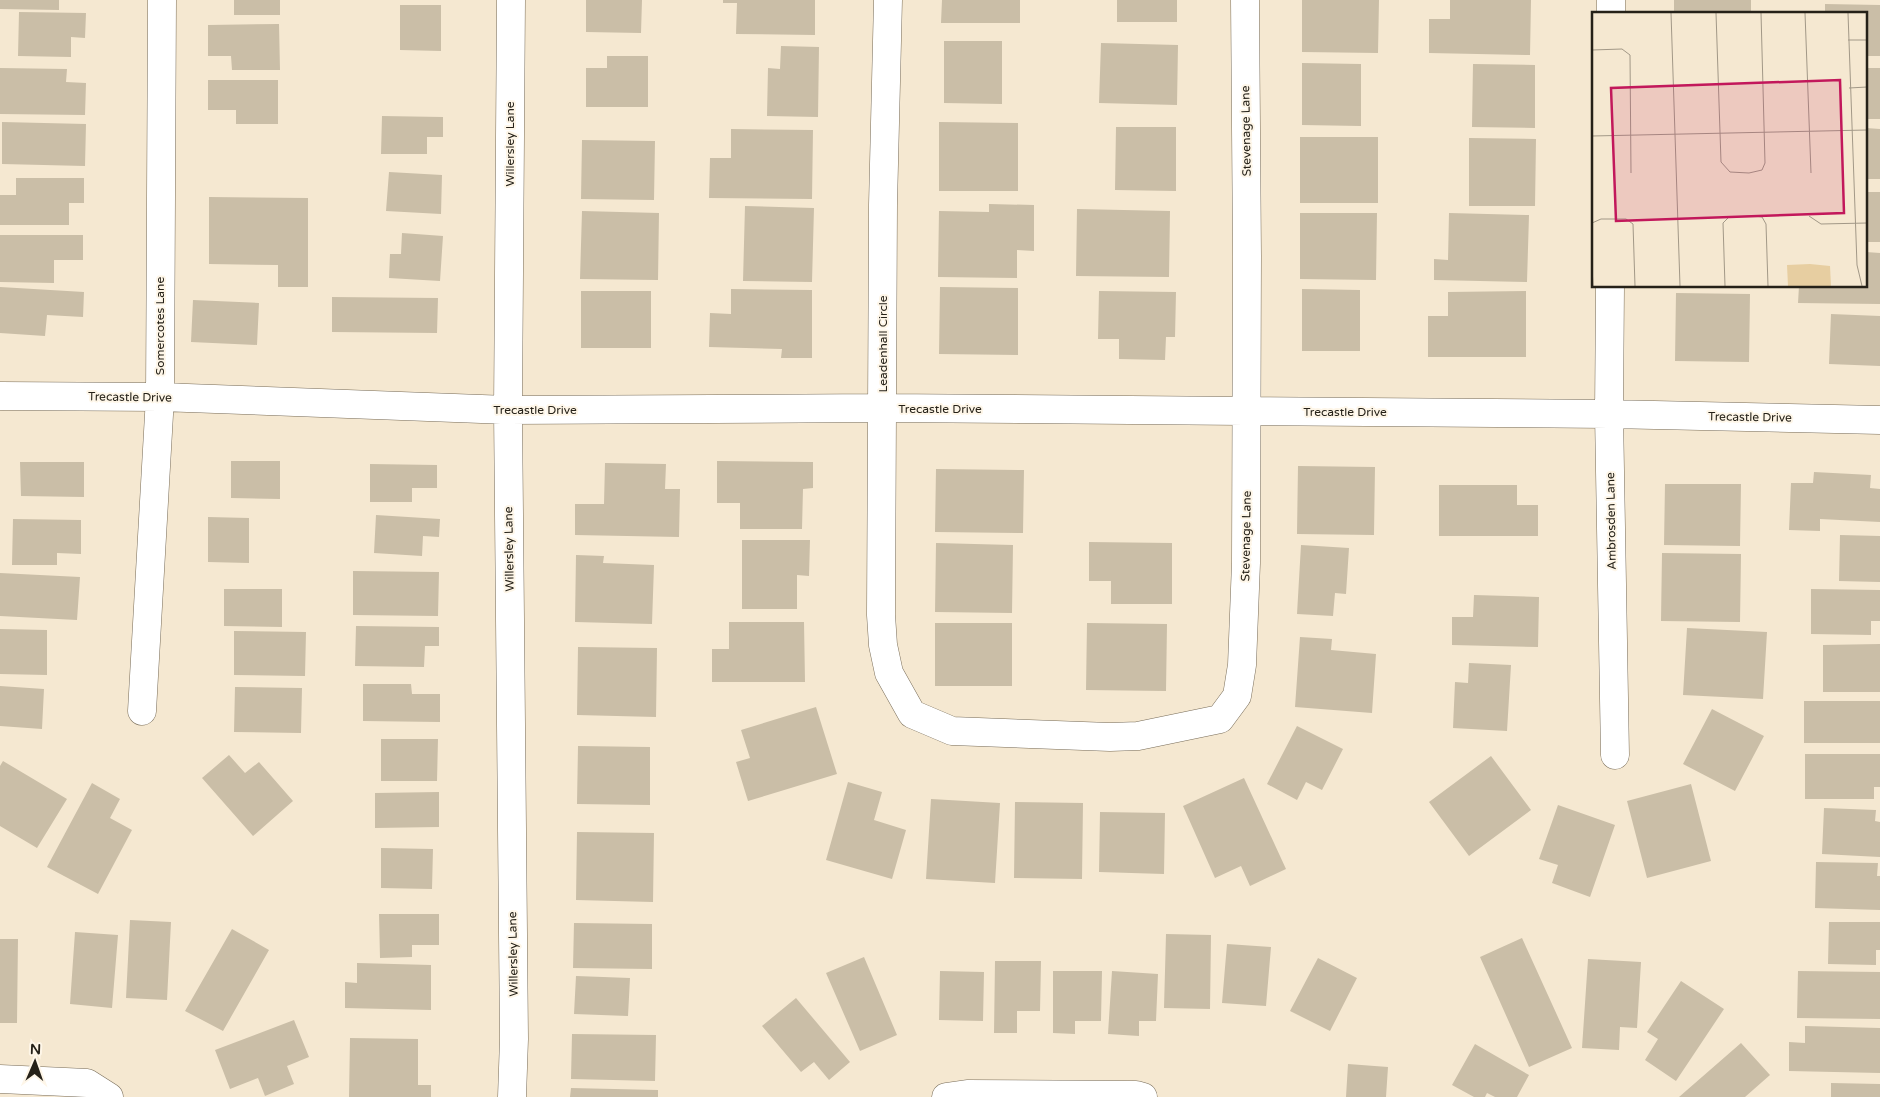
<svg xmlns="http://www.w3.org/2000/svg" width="1880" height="1097" font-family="'Varela Round',sans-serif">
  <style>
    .building { fill: #cabea7 }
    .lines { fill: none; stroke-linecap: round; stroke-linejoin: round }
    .minor-casing { stroke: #786c58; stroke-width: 29 }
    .minor { stroke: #fff; stroke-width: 28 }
    .labels { text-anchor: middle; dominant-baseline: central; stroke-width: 4; stroke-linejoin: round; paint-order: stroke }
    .street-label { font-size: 12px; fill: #252118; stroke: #fef6e8 }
    .inset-road { fill: none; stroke: #a29887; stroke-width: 1 }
    .view { fill: #c2185b; fill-opacity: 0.15; stroke: #c2185b; stroke-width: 2.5 }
    .inset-edge { fill: none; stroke: #252118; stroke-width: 2.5 }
  </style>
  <rect width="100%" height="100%" fill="#f5e8d1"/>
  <!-- building -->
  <path class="building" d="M0,0H59V10L0,9Z
    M234,0H280V15H234Z
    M586,0H642L641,33L586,32Z
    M723,0H815V35L736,34L737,3H723Z
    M942,0H1020V23H941Z
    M1117,0H1177V22H1117Z
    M1302,0H1379L1378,53L1302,52Z
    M1450,0H1531L1530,55L1429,53V19H1450Z
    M1674,0H1751V14H1674Z
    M1825,4L1880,5V56H1866V14H1825Z
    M400,5H441V51L400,50Z
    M19,12L86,13L85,38L71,37V57L18,56Z
    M279,24L280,70H232L231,56H208V25Z
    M944,41H1002V104L944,103Z
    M1101,43L1178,45L1177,105L1099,103Z
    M781,46L819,47L818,117L767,116L768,68L780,69Z
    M607,56H648V107H586V68H607Z
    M1302,63L1361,64V126L1302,125Z
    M1473,64L1535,65V128L1472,127Z
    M0,68L67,69L66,82L86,83L85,115L0,114Z
    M1866,68H1880V119H1866Z
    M208,80H278V124H236V110H208Z
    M382,116L443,117V137H427V154H381Z
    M2,122L86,124L85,166L2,164Z
    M939,122L1018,123V191H939Z
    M1116,127H1176V191L1115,190Z
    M1866,128L1880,129V179H1866Z
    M731,129L813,130L812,199L709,198L710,158H731Z
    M1300,137H1378V203H1300Z
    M1469,138L1536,139L1535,206H1469Z
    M582,140L655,141L654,200L581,199Z
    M389,172L442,175L441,214L386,211Z
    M16,178H84V203H69V225H0V195H16Z
    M1866,192H1880V242H1866Z
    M209,197L308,198V287H278V265L209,264Z
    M989,204L1034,205V251L1017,250V278L938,277L939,211L989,212Z
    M745,206L814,208L812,282L743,281Z
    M1077,209L1170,211L1169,277L1076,276Z
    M582,211L659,213L658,280L580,279Z
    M1300,213H1377L1376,280L1300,279Z
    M1449,213L1529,215L1527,282L1434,280V259L1448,260Z
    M402,233L443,236L440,281L389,278L390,254H401Z
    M0,235H83V260H54V283L0,282Z
    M1866,252L1880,253V304L1798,303L1799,286H1866Z
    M0,287L84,292L83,317L47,315L45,336L0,333Z
    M940,287L1018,288V355L939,354Z
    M731,289L812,290V358H781L782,349L709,347L710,313L731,314Z
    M1302,289L1360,290V351H1302Z
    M581,291H651V348H581Z
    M1099,291L1176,292L1175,337H1166L1165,360L1119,359V339H1098Z
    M1526,291V357H1428V316H1448V292Z
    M1676,293L1750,294L1749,362L1675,361Z
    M332,297L438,298L437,333L332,332Z
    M193,300L259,303L257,345L191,342Z
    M1831,314L1880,316V366L1829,364Z
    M231,461H280V499L231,498Z
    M717,461L813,462V488L803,489L802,529H740V503H717Z
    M20,462H84V497L21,496Z
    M605,463L666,464L665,489H680L679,537L575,535V504H604Z
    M370,464L437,465V488H412V502H370Z
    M1298,466L1375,467L1374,535L1297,534Z
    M936,469L1024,470L1023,533L935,532Z
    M1814,472L1871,475L1870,488L1880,489V522L1820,519V531L1789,530L1791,483H1813Z
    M1665,484H1741L1740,546L1664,545Z
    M1439,485H1517V505H1538V536H1439Z
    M376,515L440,519L439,537L423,536L422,556L374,553Z
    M208,517L249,518V563L208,562Z
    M13,519L81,520V554L57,553V565H12Z
    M1840,535L1880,536V582L1839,581Z
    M742,540H810L809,576L797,575V609H742Z
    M1089,542L1172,543V604H1111V581H1089Z
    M936,543L1013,545L1012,613L935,612Z
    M1301,545L1349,548L1346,594L1335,593L1333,616L1297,614Z
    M1662,553L1741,554L1740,622L1661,621Z
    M576,555L604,556L603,563L654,565L652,624L575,622Z
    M353,571L439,572L438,616L353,615Z
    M0,573L80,577L77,620L0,616Z
    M224,589H282V627L224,626Z
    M1811,589L1880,590V621H1871V635L1811,634Z
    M1474,595L1539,597L1538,647L1452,645V617H1473Z
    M729,622H804L805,682H712V649H729Z
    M935,623H1012V686H935Z
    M1087,623L1167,624L1166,691L1086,690Z
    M356,626L439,627V646H425L424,667L355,666Z
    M1687,628L1767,632L1763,699L1683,695Z
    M0,629L47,630V675L0,674Z
    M234,631L306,632L305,676L234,675Z
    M1300,637L1332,639L1331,650L1376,654L1372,713L1295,707Z
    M1880,644V692H1823V645Z
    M578,647L657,648L656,717L577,715Z
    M1469,663L1511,665L1507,731L1453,728L1455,682L1468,683Z
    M363,684H411L412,694H440V722L363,721Z
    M0,686L44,689L42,729L0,726Z
    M235,687L302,688L301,733L234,732Z
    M1804,701H1880V743H1804Z
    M816,707L837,774L748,801L736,762L750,758L741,730Z
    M1712,709L1764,736L1735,791L1683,764Z
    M1297,726L1343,749L1322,790L1306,782L1297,800L1267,784Z
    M381,739H438L437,781H381Z
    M578,746L650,747V805L577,804Z
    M1805,754H1880V787H1874V799H1805Z
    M229,755L245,773L259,762L293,801L253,836L202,778Z
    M1491,756L1531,810L1469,856L1429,802Z
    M3,761L67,799L37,848L0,826V766Z
    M1244,778L1286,869L1250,886L1241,866L1215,878L1183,806Z
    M848,782L882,792L874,820L906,830L892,879L826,860Z
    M92,783L120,799L110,818L132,830L98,894L47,867Z
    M1691,784L1711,861L1647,878L1627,801Z
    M439,792V827L375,828V793Z
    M931,799L1000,803L995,883L926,879Z
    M1015,802L1083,803L1082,879L1014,878Z
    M1558,805L1615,825L1590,897L1552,883L1558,865L1539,859Z
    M1824,808L1876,810L1875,821L1880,822V857L1822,854Z
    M1100,812L1165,813L1164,874L1099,872Z
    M577,832L654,833L653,902L576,900Z
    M381,848L433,849L432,889L381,888Z
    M1816,862L1878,863L1877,876H1880V910L1815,908Z
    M379,914H439V945H412V957L380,958Z
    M130,920L171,922L167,1000L126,998Z
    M1829,922H1880V950H1876V965L1828,964Z
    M574,923L652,924V969L573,968Z
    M232,929L269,950L223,1031L185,1011Z
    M75,932L118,935L112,1008L70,1004Z
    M1166,934L1211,935L1210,1009L1164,1008Z
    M1522,938L1572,1048L1529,1067L1480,957Z
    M0,939H18L17,1023H0Z
    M1227,944L1271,947L1266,1006L1222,1003Z
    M864,957L897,1035L860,1051L826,973Z
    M1318,958L1357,978L1330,1031L1290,1011Z
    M1588,959L1641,962L1637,1028L1620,1027L1619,1050L1582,1048Z
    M995,961H1041L1040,1011H1017V1033H994Z
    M357,963L431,965V1010L345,1008V982L357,983Z
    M940,971L984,972L983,1021L939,1020Z
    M1053,971H1102L1101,1021H1075V1034L1053,1033Z
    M1112,971L1158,974L1156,1021H1139V1036L1108,1034Z
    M1798,971L1880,972V1019L1797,1018Z
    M576,976L630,978L628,1016L574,1014Z
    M1681,981L1724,1009L1676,1081L1645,1060L1658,1039L1647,1032Z
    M796,998L850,1062L829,1080L814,1062L801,1072L762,1026Z
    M294,1020L309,1057L287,1066L294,1084L265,1096L258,1078L230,1089L215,1050Z
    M1805,1026L1880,1028V1073L1789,1071V1042L1805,1043Z
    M572,1034L656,1035L655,1081L571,1079Z
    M350,1038L418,1039V1085H431V1097H349Z
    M1741,1043L1770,1075L1745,1097H1679Z
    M1475,1044L1529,1075L1517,1097H1495L1487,1093L1485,1097H1474L1452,1085Z
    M1348,1064L1388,1067L1386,1097H1346Z
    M1831,1083L1880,1084V1097H1831Z
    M571,1088L658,1090V1097H570Z"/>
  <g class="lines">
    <!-- minor casing -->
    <g class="minor-casing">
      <path id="minor" d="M511,0L508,410L514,1039L512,1097
        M888,0L883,205L881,615L883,645L889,673L912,714L952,731L1110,737L1138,736L1220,719L1237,696L1242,665L1246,563L1247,256L1245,0
        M1611,14V0
        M1610,286L1609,414L1615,755
        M0,396L160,397L508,410L883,408L1609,414L1880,420
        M142,711L160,397L162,0
        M0,1079L87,1083L109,1097
        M946,1097L967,1094L1136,1095L1143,1097"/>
    </g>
    <!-- minor -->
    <use href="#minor" class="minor"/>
  </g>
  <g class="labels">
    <!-- street labels -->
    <g class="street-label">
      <text transform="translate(1246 131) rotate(-91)">Stevenage Lane</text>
      <text transform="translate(510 144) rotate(-90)">Willersley Lane</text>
      <text transform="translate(160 326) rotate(-90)">Somercotes Lane</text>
      <text transform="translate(883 344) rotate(-90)">Leadenhall Circle</text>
      <text transform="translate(130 397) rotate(1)">Trecastle Drive</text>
      <text x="940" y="409">Trecastle Drive</text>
      <text x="535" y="410">Trecastle Drive</text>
      <text x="1345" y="412">Trecastle Drive</text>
      <text transform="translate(1750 417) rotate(1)">Trecastle Drive</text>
      <text transform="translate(1611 521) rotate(-91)">Ambrosden Lane</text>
      <text transform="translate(1246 536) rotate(-89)">Stevenage Lane</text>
      <text transform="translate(509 549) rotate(-91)">Willersley Lane</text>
      <text transform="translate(513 954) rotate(-91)">Willersley Lane</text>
    </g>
  </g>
  <!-- overview -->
  <g transform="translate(1592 12)">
    <rect width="275" height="275" fill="#f5e8d1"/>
    <path d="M218,252L238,254L239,274H196L195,253Z" fill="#e7cea1"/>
    <path class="inset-road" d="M79,1L88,274M124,1L129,150L138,160L157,161L170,158L173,151L169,1M213,1L219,161M256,1L265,253L270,274M256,28H275M0,38L30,37L38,43L39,161M257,76L275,75M0,124L275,118M217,204L229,212L275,211M0,211L9,207H34L41,212L43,274M0,255L1,274M133,274L131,211L137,205L162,204L170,205L174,212L176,274"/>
    <path class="view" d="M248,68L252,201L24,209L19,76Z"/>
    <rect width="275" height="275" class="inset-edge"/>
  </g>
  <!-- north arrow -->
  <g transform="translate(35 1062) rotate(2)" stroke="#fef6e8" stroke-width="4" paint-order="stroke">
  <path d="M0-4L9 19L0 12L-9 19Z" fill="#252118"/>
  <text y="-8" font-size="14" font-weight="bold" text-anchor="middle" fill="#252118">N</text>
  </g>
</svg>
